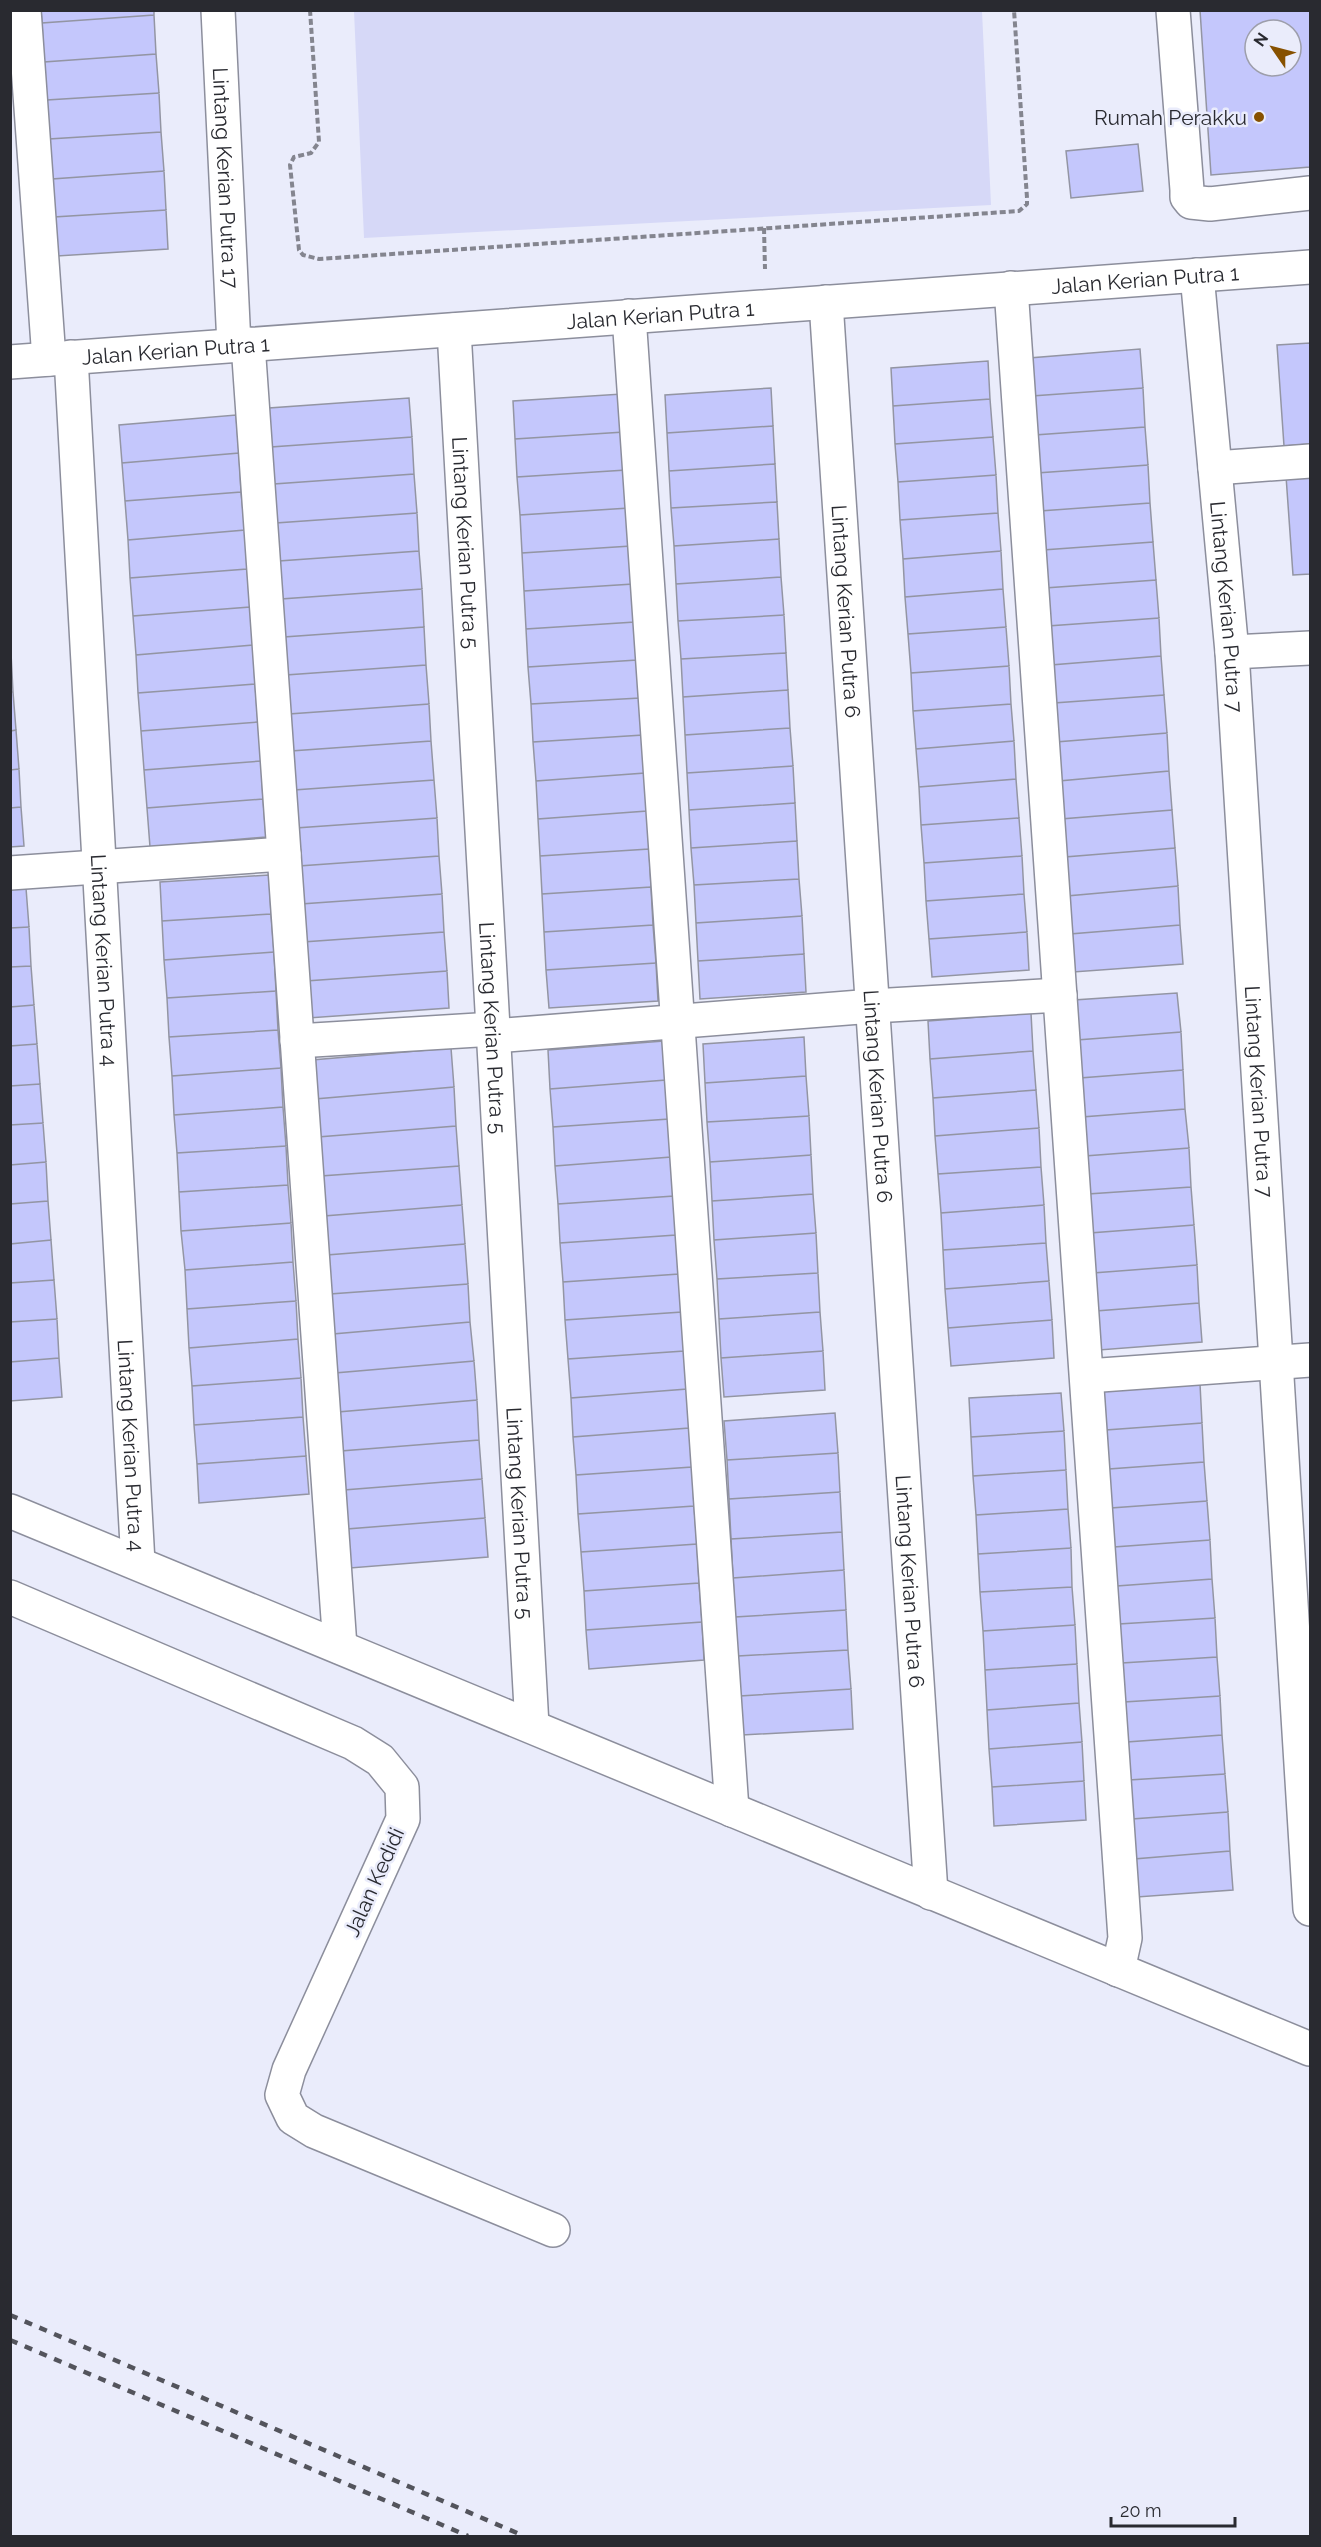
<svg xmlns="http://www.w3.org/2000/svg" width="1321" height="2547" font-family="Raleway,sans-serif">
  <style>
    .green { fill: #d6d8f7 }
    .building { fill: #c4c7fc; stroke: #9395a3; stroke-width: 1.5; fill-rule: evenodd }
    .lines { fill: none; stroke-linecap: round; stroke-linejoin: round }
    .minor-casing { stroke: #8c8e9c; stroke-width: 36 }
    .path { stroke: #84858f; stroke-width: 4; stroke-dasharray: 6 3; stroke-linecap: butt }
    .minor { stroke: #fff; stroke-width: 33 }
    .rail { stroke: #53545c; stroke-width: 4.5; stroke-dasharray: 8 8; stroke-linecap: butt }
    .poi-dot { fill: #875100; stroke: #eaecfb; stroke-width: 2 }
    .labels { text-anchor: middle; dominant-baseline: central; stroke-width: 5; stroke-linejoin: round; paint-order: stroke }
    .poi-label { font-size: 21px; fill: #292a30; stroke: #eaecfb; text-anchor: end }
    .street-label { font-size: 21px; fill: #292a30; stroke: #eaecfb }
  </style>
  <rect width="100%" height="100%" fill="#eaecfb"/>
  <!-- green -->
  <path class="green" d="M354,11H982L991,205L364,238Z"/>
  <!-- building -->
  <path class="building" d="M41,10H154V15L42,23Z
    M1200,10H1310V167L1211,175ZM1255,30H1291V66H1255Z
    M154,15L156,54L44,62L42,23Z
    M156,54L159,93L47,100L44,62Z
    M159,93L161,132L49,139L47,100Z
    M161,132L164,171L52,179L49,139Z
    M1138,144L1143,191L1071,198L1066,151Z
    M164,171L166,210L54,217L52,179Z
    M166,210L168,249L57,256L54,217Z
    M1310,343V444L1284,446L1277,345Z
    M1140,349L1143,388L1032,396L1029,358Z
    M988,361L990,399L893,406L891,368Z
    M771,388L773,426L667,433L665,395Z
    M1143,388L1145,427L1035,435L1032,396Z
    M622,394L624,432L515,439L513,401Z
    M409,398L412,437L271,447L269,408Z
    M990,399L993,437L895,444L893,406Z
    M236,415L239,453L122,463L119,425Z
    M773,426L775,464L669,471L667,433Z
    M1145,427L1148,465L1037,473L1035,435Z
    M624,432L626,470L517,477L515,439Z
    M412,437L414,474L274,484L271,447Z
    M993,437L996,475L898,482L895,444Z
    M239,453L241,492L125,501L122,463Z
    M775,464L777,502L671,508L669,471Z
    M1148,465L1150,503L1040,511L1037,473Z
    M626,470L629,508L520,515L517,477Z
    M414,474L417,513L276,523L274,484Z
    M996,475L998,513L900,520L898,482Z
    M1310,475V574L1293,575L1286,476Z
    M241,492L245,530L128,540L125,501Z
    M777,502L779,539L674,546L671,508Z
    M1150,503L1153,542L1043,550L1040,511Z
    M629,508L631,546L522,553L520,515Z
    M417,513L419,551L279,561L276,523Z
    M998,513L1001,551L903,559L900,520Z
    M245,530L247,569L130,578L128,540Z
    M779,539L781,577L676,584L674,546Z
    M1153,542L1156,580L1045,588L1043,550Z
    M631,546L633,584L524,591L522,553Z
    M419,551L422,589L281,599L279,561Z
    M1001,551L1003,589L905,597L903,559Z
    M247,569L250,607L133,616L130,578Z
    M781,577L784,615L678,621L676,584Z
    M1156,580L1159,618L1048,626L1045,588Z
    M633,584L635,622L526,629L524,591Z
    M422,589L424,627L284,637L281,599Z
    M1003,589L1006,627L908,634L905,597Z
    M250,607L253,645L136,655L133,616Z
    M784,615L786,653L681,659L678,621Z
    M1159,618L1161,656L1051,665L1048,626Z
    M635,622L637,660L528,667L526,629Z
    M424,627L426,665L286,675L284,637Z
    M1006,627L1009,666L911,673L908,634Z
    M253,645L255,684L138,693L136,655Z
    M11,653L13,692H10V653Z
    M786,653L788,690L683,697L681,659Z
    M1161,656L1164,695L1054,703L1051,665Z
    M637,660L640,698L531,704L528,667Z
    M426,665L429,704L289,714L286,675Z
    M1009,666L1011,704L913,711L911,673Z
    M255,684L258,722L141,731L138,693Z
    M788,690L790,728L685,735L683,697Z
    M10,692H13L16,730L10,731Z
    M1164,695L1167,733L1056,742L1054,703Z
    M640,698L643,735L533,742L531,704Z
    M429,704L431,741L291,751L289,714Z
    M1011,704L1014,741L916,749L913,711Z
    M258,722L261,761L144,770L141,731Z
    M790,728L793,766L687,773L685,735Z
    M16,730L19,769L10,770V731Z
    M1167,733L1169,771L1059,781L1056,742Z
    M643,735L645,773L536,781L533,742Z
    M431,741L434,780L294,790L291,751Z
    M1014,741L1016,779L919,787L916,749Z
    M261,761L263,799L147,808L144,770Z
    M793,766L795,803L689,810L687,773Z
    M19,769L21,807L10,808V770Z
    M1169,771L1172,810L1061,819L1059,781Z
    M645,773L647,811L538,819L536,781Z
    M1016,779L1019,818L921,825L919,787Z
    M434,780L437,818L296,828L294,790Z
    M263,799L266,837L150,847L147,808Z
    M795,803L797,841L691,848L689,810Z
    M21,807L24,846L10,847V808Z
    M1172,810L1175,848L1065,857L1061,819Z
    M647,811L649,849L540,856L538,819Z
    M437,818L439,856L299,866L296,828Z
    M1019,818L1022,856L924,863L921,825Z
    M797,841L799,879L694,885L691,848Z
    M1175,848L1178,886L1067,896L1065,857Z
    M649,849L651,887L542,894L540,856Z
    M439,856L442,894L301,904L299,866Z
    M1022,856L1024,894L926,901L924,863Z
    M269,875L271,914L162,921L160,882Z
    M799,879L802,916L696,923L694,885Z
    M1178,886L1180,925L1070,934L1067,896Z
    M651,887L653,925L544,932L542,894Z
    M26,888L29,927L10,928V889Z
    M442,894L444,932L303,942L301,904Z
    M1024,894L1027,932L929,939L926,901Z
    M271,914L274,952L164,960L162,921Z
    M802,916L804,954L698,961L696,923Z
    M653,925L656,963L546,970L544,932Z
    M1180,925L1183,964L1073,972L1070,934Z
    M29,927L31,966L10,967V928Z
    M444,932L447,971L306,981L303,942Z
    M1027,932L1029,970L932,977L929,939Z
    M274,952L276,991L167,998L164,960Z
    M804,954L806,992L700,999L698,961Z
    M656,963L658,1001L549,1008L546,970Z
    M31,966L34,1005L10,1007V967Z
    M447,971L449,1008L308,1018L306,981Z
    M276,991L278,1030L169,1037L167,998Z
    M1177,993L1181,1032L1077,1040L1074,1000Z
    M34,1005L37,1044L10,1046V1007Z
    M1031,1013L1033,1051L930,1059L928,1021Z
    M278,1030L281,1068L172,1076L169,1037Z
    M1181,1032L1183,1070L1080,1078L1077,1040Z
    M804,1037L806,1076L705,1083L703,1044Z
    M664,1041L666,1080L550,1089L548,1050Z
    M37,1044L40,1084L10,1086V1046Z
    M451,1048L454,1087L315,1099L312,1060Z
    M1033,1051L1036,1090L933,1098L930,1059Z
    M281,1068L283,1107L174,1115L172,1076Z
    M1183,1070L1185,1109L1082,1117L1080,1078Z
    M806,1076L809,1116L707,1122L705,1083Z
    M666,1080L669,1119L553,1127L550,1089Z
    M40,1084L43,1123L10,1125V1086Z
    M454,1087L456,1126L318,1137L315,1099Z
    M1036,1090L1039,1128L935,1136L933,1098Z
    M283,1107L286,1146L177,1153L174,1115Z
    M1185,1109L1189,1148L1085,1156L1082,1117Z
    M809,1116L811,1155L710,1162L707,1122Z
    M669,1119L671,1157L555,1166L553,1127Z
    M43,1123L46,1162L10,1165V1125Z
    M456,1126L459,1166L321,1176L318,1137Z
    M1039,1128L1041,1167L938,1174L935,1136Z
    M286,1146L288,1185L179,1192L177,1153Z
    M1189,1148L1191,1187L1088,1194L1085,1156Z
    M811,1155L813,1194L712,1201L710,1162Z
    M671,1157L674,1196L558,1204L555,1166Z
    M46,1162L48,1201L10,1204V1165Z
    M459,1166L462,1205L324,1216L321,1176Z
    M1041,1167L1044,1205L941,1213L938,1174Z
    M288,1185L291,1223L181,1231L179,1192Z
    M1191,1187L1194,1225L1090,1233L1088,1194Z
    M813,1194L816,1233L714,1240L712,1201Z
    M674,1196L676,1235L560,1243L558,1204Z
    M48,1201L51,1240L10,1244V1204Z
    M462,1205L465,1244L327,1255L324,1216Z
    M1044,1205L1046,1243L943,1250L941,1213Z
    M291,1223L293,1262L185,1270L181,1231Z
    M1194,1225L1197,1265L1093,1273L1090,1233Z
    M816,1233L818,1273L717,1279L714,1240Z
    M676,1235L679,1274L563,1282L560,1243Z
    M51,1240L54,1280L10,1283V1244Z
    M1046,1243L1049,1281L945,1289L943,1250Z
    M465,1244L468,1284L330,1294L327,1255Z
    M293,1262L296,1301L187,1309L185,1270Z
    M1197,1265L1199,1303L1096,1311L1093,1273Z
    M818,1273L820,1312L719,1319L717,1279Z
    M679,1274L682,1312L565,1320L563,1282Z
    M54,1280L57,1319L10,1322V1283Z
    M1049,1281L1052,1320L948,1328L945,1289Z
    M468,1284L470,1322L333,1334L330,1294Z
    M296,1301L298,1339L189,1348L187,1309Z
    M1199,1303L1202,1342L1099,1350L1096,1311Z
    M682,1312L684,1351L568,1359L565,1320Z
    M820,1312L823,1351L721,1358L719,1319Z
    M57,1319L59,1358L10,1362V1322Z
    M1052,1320L1054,1358L951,1366L948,1328Z
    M470,1322L474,1361L335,1373L333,1334Z
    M298,1339L301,1378L192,1386L189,1348Z
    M684,1351L687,1389L571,1398L568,1359Z
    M823,1351L825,1390L724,1397L721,1358Z
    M59,1358L62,1397L10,1401V1362Z
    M474,1361L477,1400L338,1412L335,1373Z
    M301,1378L303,1417L194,1425L192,1386Z
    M1200,1384L1202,1423L1106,1430L1104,1391Z
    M687,1389L689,1428L573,1437L571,1398Z
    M1061,1393L1064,1431L971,1437L969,1398Z
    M477,1400L479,1440L341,1451L338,1412Z
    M835,1413L838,1453L727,1460L724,1421Z
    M303,1417L306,1456L197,1464L194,1425Z
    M1202,1423L1204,1462L1109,1469L1106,1430Z
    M689,1428L692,1467L576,1475L573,1437Z
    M1064,1431L1066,1470L973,1476L971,1437Z
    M479,1440L482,1479L344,1490L341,1451Z
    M838,1453L840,1492L729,1499L727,1460Z
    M306,1456L309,1494L199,1503L197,1464Z
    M1204,1462L1207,1501L1111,1508L1109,1469Z
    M692,1467L694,1506L578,1514L576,1475Z
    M1066,1470L1068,1509L976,1515L973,1476Z
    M482,1479L485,1518L347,1529L344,1490Z
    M840,1492L842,1532L731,1539L729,1499Z
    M1207,1501L1210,1540L1114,1547L1111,1508Z
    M694,1506L697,1544L581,1552L578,1514Z
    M1068,1509L1071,1548L978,1554L976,1515Z
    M485,1518L488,1557L350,1568L347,1529Z
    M842,1532L844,1570L733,1578L731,1539Z
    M1210,1540L1212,1579L1117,1586L1114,1547Z
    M697,1544L699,1583L584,1591L581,1552Z
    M1071,1548L1072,1587L980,1592L978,1554Z
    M844,1570L846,1610L735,1617L733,1578Z
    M1212,1579L1215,1618L1119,1624L1117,1586Z
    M699,1583L702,1622L586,1630L584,1591Z
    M1072,1587L1075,1625L983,1631L980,1592Z
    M846,1610L848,1650L738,1656L735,1617Z
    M1215,1618L1217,1657L1122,1663L1119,1624Z
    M702,1622L704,1660L589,1669L586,1630Z
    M1075,1625L1077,1664L985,1670L983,1631Z
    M848,1650L851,1689L740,1696L738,1656Z
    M1217,1657L1220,1696L1124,1702L1122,1663Z
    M1077,1664L1079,1703L987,1710L985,1670Z
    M851,1689L853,1729L742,1735L740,1696Z
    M1220,1696L1222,1735L1127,1742L1124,1702Z
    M1079,1703L1082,1742L989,1749L987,1710Z
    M1222,1735L1225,1774L1129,1780L1127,1742Z
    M1082,1742L1084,1781L992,1787L989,1749Z
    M1225,1774L1228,1812L1132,1819L1129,1780Z
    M1084,1781L1086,1820L994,1826L992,1787Z
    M1228,1812L1230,1851L1134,1859L1132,1819Z
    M1230,1851L1233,1890L1137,1897L1134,1859Z"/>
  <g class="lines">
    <!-- minor casing -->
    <g class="minor-casing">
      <g id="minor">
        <path d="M24,10L49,359"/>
        <path id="s1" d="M218,10L234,345"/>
        <path d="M1173,10L1187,190V197L1191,202L1210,204L1310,193"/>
        <path id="s2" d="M1197,275L1232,652L1310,1909"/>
        <path d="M1011,288L1125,1938L1118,1970"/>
        <path id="s3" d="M826,302L931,1893"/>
        <path d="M629,316L732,1810"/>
        <path id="s4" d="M454,330L532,1726"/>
        <path d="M248,344L340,1647"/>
        <path id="s5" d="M71,357L138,1563"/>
        <path id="s6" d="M10,362L1310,267"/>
        <path d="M1215,468L1310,461"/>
        <path d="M1232,652L1310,648"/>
        <path d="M10,873L284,854"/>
        <path d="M494,1036L873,1006L1060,995"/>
        <path d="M297,1041L494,1029"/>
        <path d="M1087,1376L1310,1360"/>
        <path d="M10,1511L1310,2049"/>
        <path d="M10,1597L353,1743L380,1760L402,1787L403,1819L289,2070L282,2095L293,2118L314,2131L553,2230"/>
      </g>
    </g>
    <!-- path -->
    <path class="path" d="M310,10L319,142L311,153L294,157L290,165L299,250L303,255L319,259L1019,211L1027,204V198L1014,10
      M764,228L765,269"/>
    <!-- minor -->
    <use href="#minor" class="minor"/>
    <!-- rail -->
    <path class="rail" d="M10,2315L524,2536
      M10,2340L468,2536"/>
  </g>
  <!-- markers -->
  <circle class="poi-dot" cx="1259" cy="117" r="6"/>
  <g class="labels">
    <!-- poi labels -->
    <g class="poi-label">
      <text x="1247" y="117">Rumah Perakku</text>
    </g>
    <!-- street labels -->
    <g class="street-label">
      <text stroke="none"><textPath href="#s1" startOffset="168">Lintang Kerian Putra 17</textPath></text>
      <text stroke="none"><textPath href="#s6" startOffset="1138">Jalan Kerian Putra 1</textPath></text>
      <text stroke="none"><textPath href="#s6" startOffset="652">Jalan Kerian Putra 1</textPath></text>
      <text stroke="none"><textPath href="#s6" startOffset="166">Jalan Kerian Putra 1</textPath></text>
      <text stroke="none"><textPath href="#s4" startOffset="213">Lintang Kerian Putra 5</textPath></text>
      <text stroke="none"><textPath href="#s2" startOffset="333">Lintang Kerian Putra 7</textPath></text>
      <text stroke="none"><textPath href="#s3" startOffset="310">Lintang Kerian Putra 6</textPath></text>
      <text stroke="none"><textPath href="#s5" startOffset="604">Lintang Kerian Putra 4</textPath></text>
      <text stroke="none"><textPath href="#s4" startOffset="699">Lintang Kerian Putra 5</textPath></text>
      <text stroke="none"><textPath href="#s2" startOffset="819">Lintang Kerian Putra 7</textPath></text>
      <text stroke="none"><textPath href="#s3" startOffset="796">Lintang Kerian Putra 6</textPath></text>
      <text stroke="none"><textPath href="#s5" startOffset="1090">Lintang Kerian Putra 4</textPath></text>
      <text stroke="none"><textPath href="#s4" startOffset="1185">Lintang Kerian Putra 5</textPath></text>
      <text stroke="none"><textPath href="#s3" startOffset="1282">Lintang Kerian Putra 6</textPath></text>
      <text transform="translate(374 1882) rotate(-66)">Jalan Kedidi</text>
    </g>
  </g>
  <!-- border -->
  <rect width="1321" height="2547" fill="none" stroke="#292a30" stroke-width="24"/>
  <!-- north arrow -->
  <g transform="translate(1273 48) rotate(305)"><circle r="28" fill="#eaecfb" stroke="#9d9eaa" stroke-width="1.5"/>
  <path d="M0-4.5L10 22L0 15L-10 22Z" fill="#875100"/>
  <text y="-9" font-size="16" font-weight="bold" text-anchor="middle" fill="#292a30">N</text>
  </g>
  <!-- scale -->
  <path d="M1111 2517v9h124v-9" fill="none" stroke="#292a30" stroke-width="3"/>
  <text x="1120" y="2517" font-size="18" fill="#292a30" stroke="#eaecfb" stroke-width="4.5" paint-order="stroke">20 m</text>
</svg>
